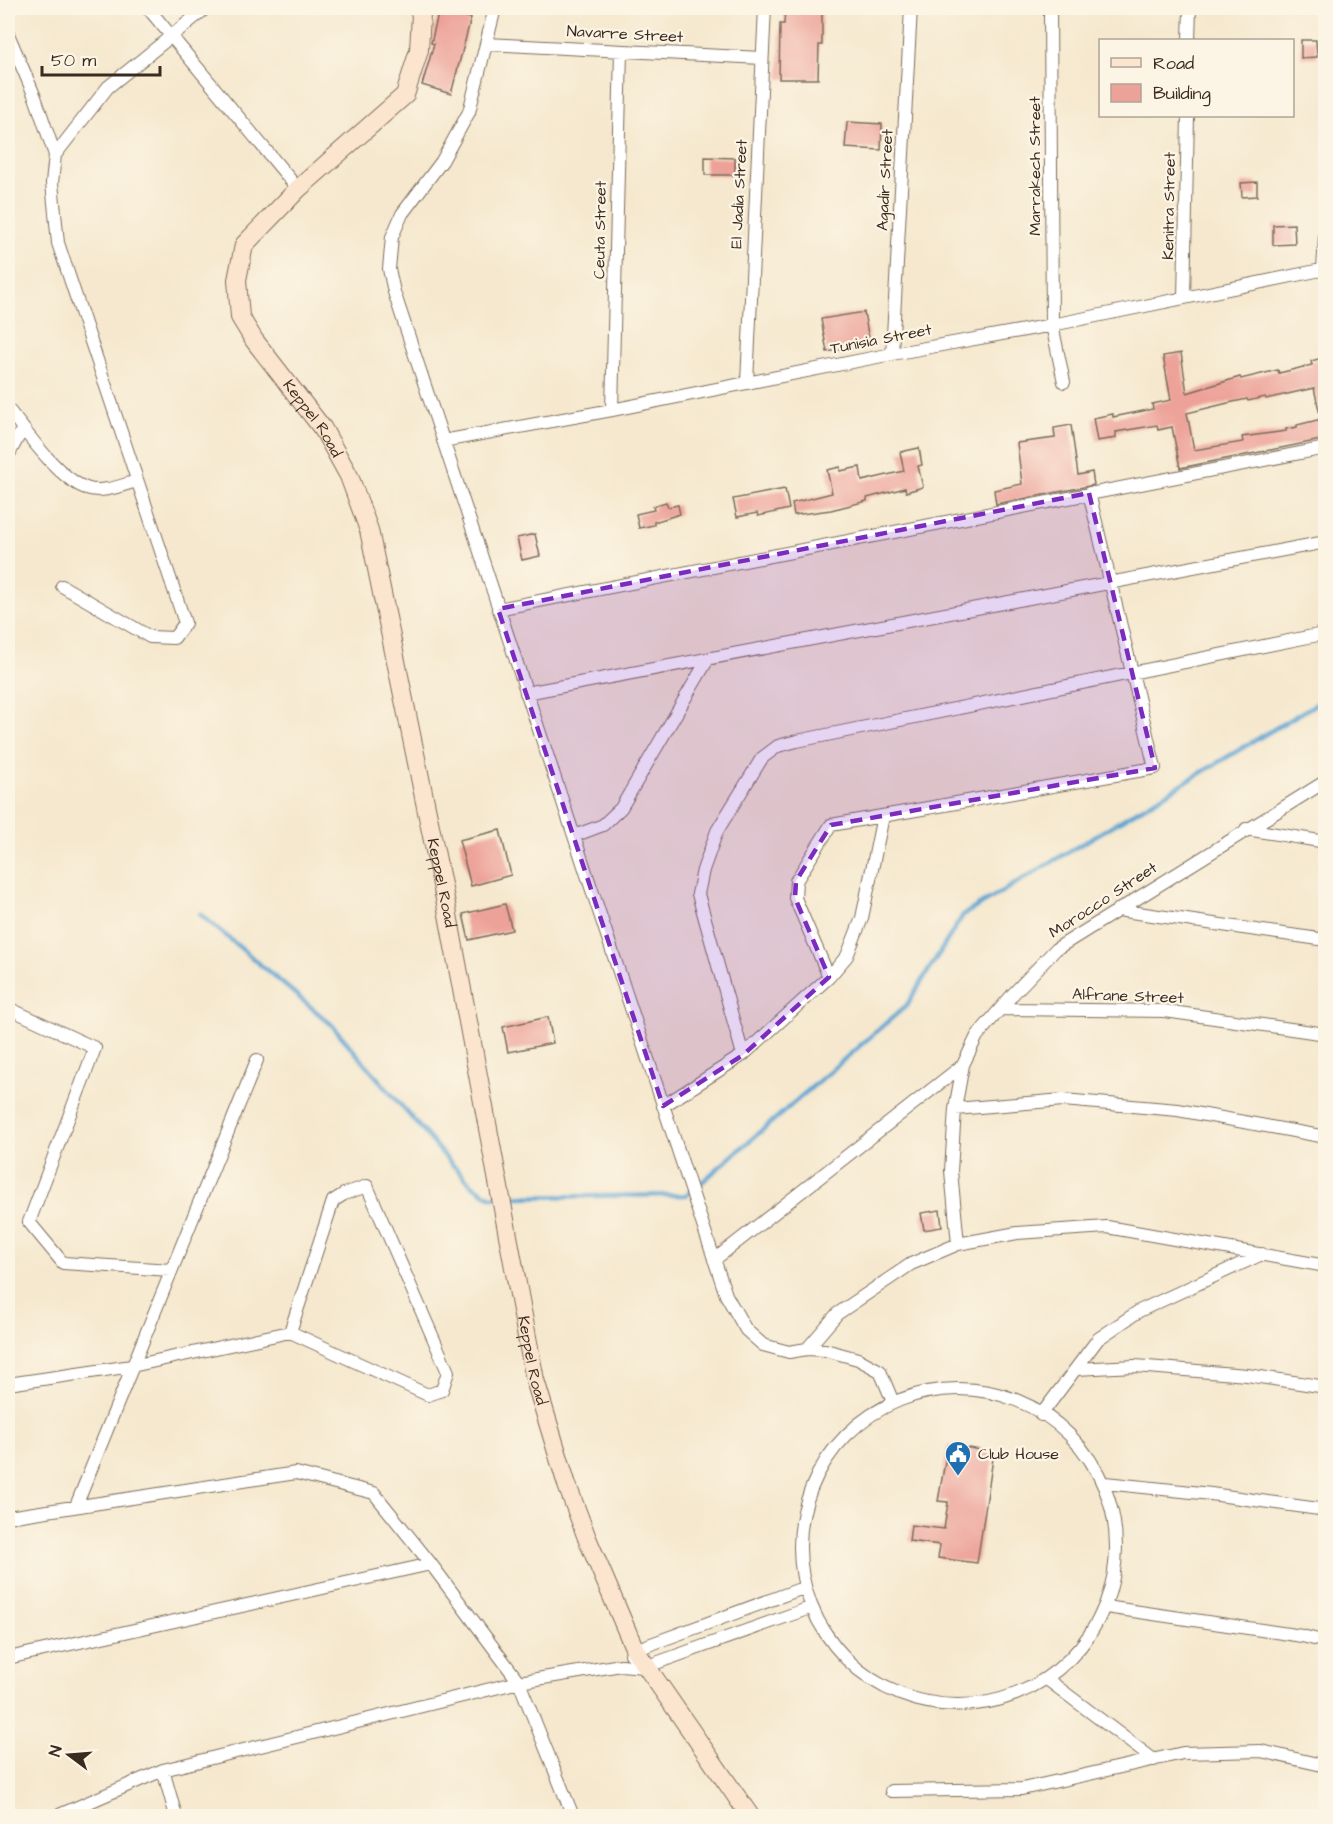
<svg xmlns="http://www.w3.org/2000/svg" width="1333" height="1824" font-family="'Architects Daughter',sans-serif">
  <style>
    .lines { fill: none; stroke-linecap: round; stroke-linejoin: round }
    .stream { stroke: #5ca4d3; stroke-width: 4.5 }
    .building { fill: #eda299 }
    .street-casing { stroke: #7c6c5c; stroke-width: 14 }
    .secondary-casing { stroke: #7c6c5c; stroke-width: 20 }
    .street { stroke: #fff; stroke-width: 12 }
    .secondary { stroke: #fce5cf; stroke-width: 18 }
    .marked { fill: #7b2cbf; fill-opacity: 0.2; stroke: #7b2cbf; stroke-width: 4.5; stroke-dasharray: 12 8; stroke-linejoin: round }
    .labels { text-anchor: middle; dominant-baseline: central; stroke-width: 4.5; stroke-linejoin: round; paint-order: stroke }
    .street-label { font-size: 16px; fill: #3b2a1e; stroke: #fcf5e5 }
    .poi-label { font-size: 16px; fill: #3b2a1e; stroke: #fcf5e5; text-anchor: start }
  </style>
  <rect width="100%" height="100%" fill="#fcf5e5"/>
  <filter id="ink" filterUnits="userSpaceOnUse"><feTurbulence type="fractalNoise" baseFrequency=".0167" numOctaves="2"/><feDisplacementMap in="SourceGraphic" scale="12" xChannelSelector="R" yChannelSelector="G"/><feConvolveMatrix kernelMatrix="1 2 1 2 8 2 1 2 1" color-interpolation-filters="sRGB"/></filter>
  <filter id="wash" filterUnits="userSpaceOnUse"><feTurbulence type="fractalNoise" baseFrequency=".008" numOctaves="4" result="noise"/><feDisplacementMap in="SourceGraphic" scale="24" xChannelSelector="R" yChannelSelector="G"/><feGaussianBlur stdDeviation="1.35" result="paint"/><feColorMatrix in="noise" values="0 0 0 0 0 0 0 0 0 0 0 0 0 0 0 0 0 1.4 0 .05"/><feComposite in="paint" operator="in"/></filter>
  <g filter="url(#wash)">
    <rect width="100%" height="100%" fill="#f5e8ce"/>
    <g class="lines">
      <!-- stream -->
      <path class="stream" d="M200,914L331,1024L448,1160L472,1185L491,1197H496
        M504,1197L687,1195L907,1005L963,915L1326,698"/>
    </g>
    <g id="blocks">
      <!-- building -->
      <path class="building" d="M785,8H822V45H819L818,79H779L780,24H784Z
        M439,10L471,18L451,94L422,85L434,44L431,43Z
        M1301,40H1316L1317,57L1301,58Z
        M847,122L882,124L881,150L845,148Z
        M705,157L735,158V175H705Z
        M1257,182V196L1242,197L1241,183Z
        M1294,224L1295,244L1273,245V225Z
        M864,312L870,345L827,352L821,319Z
        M1181,353L1187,393L1240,377L1241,379L1278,370L1279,373L1312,365L1311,361L1326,357V414L1320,415L1314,388L1266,399L1265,397L1248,401L1247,399L1228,403L1187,413L1194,450L1243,442L1242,437L1286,431V429L1297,427V425L1326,418V439L1180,468L1172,427L1158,430L1157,425L1116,432V438L1097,441L1093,418L1113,414V417L1153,409L1152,404L1171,400L1163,356Z
        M1071,425L1078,475L1092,472L1094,485L996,504L994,490L1022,484L1017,443L1055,438L1054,428Z
        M919,448L922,465L918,466L923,487L906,492L905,488L867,498V501L831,510L794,515L792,503L832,493L827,470L840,467V471L860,467L862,481L904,471L900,452Z
        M785,489L789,509L758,516L757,513L737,517L733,499Z
        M666,502L668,507L678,505L680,514L654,522V525L639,528L636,514L654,510L653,506Z
        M535,534L540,556L522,560L517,538Z
        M500,830L511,875L471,886L459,840Z
        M505,904L512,930L469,940L463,914Z
        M548,1017L553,1043L508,1052L503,1027Z
        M940,1210L942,1227L924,1230L921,1213Z
        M948,1445L994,1452L977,1563L938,1558L940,1545L909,1541L911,1525L944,1529L948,1502L938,1501Z"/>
    </g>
  </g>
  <g filter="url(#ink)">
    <use href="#blocks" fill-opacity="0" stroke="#7c6c5c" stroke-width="1.5"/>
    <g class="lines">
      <!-- street casing -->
      <g class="street-casing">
        <path id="street" d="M148,8L298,189
          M495,8L469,112L442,161L402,214L392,237L389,269L394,292L726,1295L746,1330L763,1345L789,1352L807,1349L825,1350L858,1359L880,1371L893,1402
          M1050,8L1052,325L1064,382
          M8,34L35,97L55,155L52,183L58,243L185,623L174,638L150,637L62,586
          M1189,40L1190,8
          M486,44L762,58
          M55,155L108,87L206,8
          M1323,270L1326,220
          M1184,298L1188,116
          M892,354L911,8
          M747,382L765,8
          M8,409C26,432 59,479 86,488C102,494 122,485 137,481
          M612,410L621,51
          M443,441L612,410L892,354L1052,325L1326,269
          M8,456L23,428
          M498,609L1326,448
          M526,693L1326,542
          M1246,829L1326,842
          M574,836L603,825L621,808L708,659
          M1117,910L1326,940
          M829,977L795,898L796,881L831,825L1155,768L1089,493
          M8,1008L95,1048L29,1222L63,1263L171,1270
          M1001,1009L1165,1011L1326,1034
          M743,1055L698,894L703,870L717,831L762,758L778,746L797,741L1318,635L1326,628
          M663,1106L743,1055L829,977L847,956L862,918L883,816
          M955,1109L1063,1100L1178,1110L1326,1137
          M958,1244L951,1171L955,1109L963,1065L977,1036L1014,993L1056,949L1326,781
          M714,1260L963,1065
          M807,1349L837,1314L911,1264L958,1244L1017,1233L1107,1227L1326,1266
          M1076,1369L1135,1366L1247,1375L1326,1387
          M8,1384L132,1366L290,1332L428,1395L442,1390L448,1372L367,1186L344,1194L333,1201L290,1332
          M800 1547a158 158 0 1 1 316 0a158 158 0 1 1-316 0Z
          M1041,1415L1098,1339L1139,1311L1262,1254
          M1105,1483L1211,1494L1326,1510
          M76,1506L257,1060
          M8,1517L296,1473L374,1493L431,1564L519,1682L573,1816
          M1106,1607L1302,1636L1326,1642
          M631,1654L635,1650L803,1588
          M8,1658L431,1564
          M1048,1680L1154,1760
          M163,1770L176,1816
          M891,1791L1022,1789L1183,1753L1261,1751L1326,1766
          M57,1816L163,1770L519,1682L621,1665L645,1667L810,1608"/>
      </g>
      <!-- secondary casing -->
      <g class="secondary-casing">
        <g id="secondary">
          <path id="s1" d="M418,8L421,14L419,50L405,95L298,189L244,245L237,280L240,317L254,340L323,429L349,476L369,530L446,904L535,1380L567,1485L587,1538L635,1650L750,1816"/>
        </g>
      </g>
      <!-- street -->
      <use href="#street" class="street"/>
      <!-- secondary -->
      <use href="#secondary" class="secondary"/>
    </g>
  </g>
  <!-- marked area -->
  <path class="marked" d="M1089,493L1155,768L831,825L796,881L795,898L829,977L743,1055L663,1106L498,609Z"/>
  <!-- icons -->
  <defs>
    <g id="civic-pin" transform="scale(1.35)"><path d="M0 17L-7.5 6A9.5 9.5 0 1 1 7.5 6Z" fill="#1f6fb2" stroke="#fcf5e5"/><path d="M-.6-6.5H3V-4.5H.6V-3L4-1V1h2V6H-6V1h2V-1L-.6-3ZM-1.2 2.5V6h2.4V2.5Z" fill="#fff"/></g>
  </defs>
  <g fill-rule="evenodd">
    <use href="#civic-pin" x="958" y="1454"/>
  </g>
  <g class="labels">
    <!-- street labels -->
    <g class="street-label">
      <text transform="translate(625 34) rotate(3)">Navarre Street</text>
      <text transform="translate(1035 166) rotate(-90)">Marrakech Street</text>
      <text transform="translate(885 180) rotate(-87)">Agadir Street</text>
      <text transform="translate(739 194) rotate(-87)">El Jadia Street</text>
      <text transform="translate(1169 206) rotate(-89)">Kenitra Street</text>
      <text transform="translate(600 230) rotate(-89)">Ceuta Street</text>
      <text transform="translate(881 339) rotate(-11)">Tunisia Street</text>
      <text stroke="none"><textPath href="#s1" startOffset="508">Keppel Road</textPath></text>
      <text stroke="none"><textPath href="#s1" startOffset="994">Keppel Road</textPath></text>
      <text transform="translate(1103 900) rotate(-33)">Morocco Street</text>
      <text transform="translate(1128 996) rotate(2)">Alfrane Street</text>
      <text stroke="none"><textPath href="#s1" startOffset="1480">Keppel Road</textPath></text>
    </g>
    <!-- poi labels -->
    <g class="poi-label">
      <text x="978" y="1454">Club House</text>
    </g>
  </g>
  <!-- margin -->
  <rect width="1333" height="1824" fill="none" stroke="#fcf5e5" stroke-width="30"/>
  <!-- legend -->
  <rect x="1099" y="39" width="195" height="78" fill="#fcf5e5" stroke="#afa495" stroke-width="1.5"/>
  <rect x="1111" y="58" width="30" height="9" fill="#fce5cf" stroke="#afa495" stroke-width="1.5"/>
  <text x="1153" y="69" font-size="18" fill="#3b2a1e">Road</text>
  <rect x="1111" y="84" width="30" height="18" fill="#eda299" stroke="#afa495" stroke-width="1.5"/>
  <text x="1153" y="99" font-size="18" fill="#3b2a1e">Building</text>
  <!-- north arrow -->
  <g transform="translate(69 1755) rotate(286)" stroke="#fcf5e5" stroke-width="4.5" paint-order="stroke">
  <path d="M0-4.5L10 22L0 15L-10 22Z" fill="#3b2a1e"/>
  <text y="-9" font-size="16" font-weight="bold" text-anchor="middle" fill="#3b2a1e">N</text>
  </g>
  <!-- scale -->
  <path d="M42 66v9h118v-9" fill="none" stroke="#3b2a1e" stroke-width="3"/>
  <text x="51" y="66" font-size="18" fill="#3b2a1e" stroke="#fcf5e5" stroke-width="4.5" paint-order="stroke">50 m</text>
</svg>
